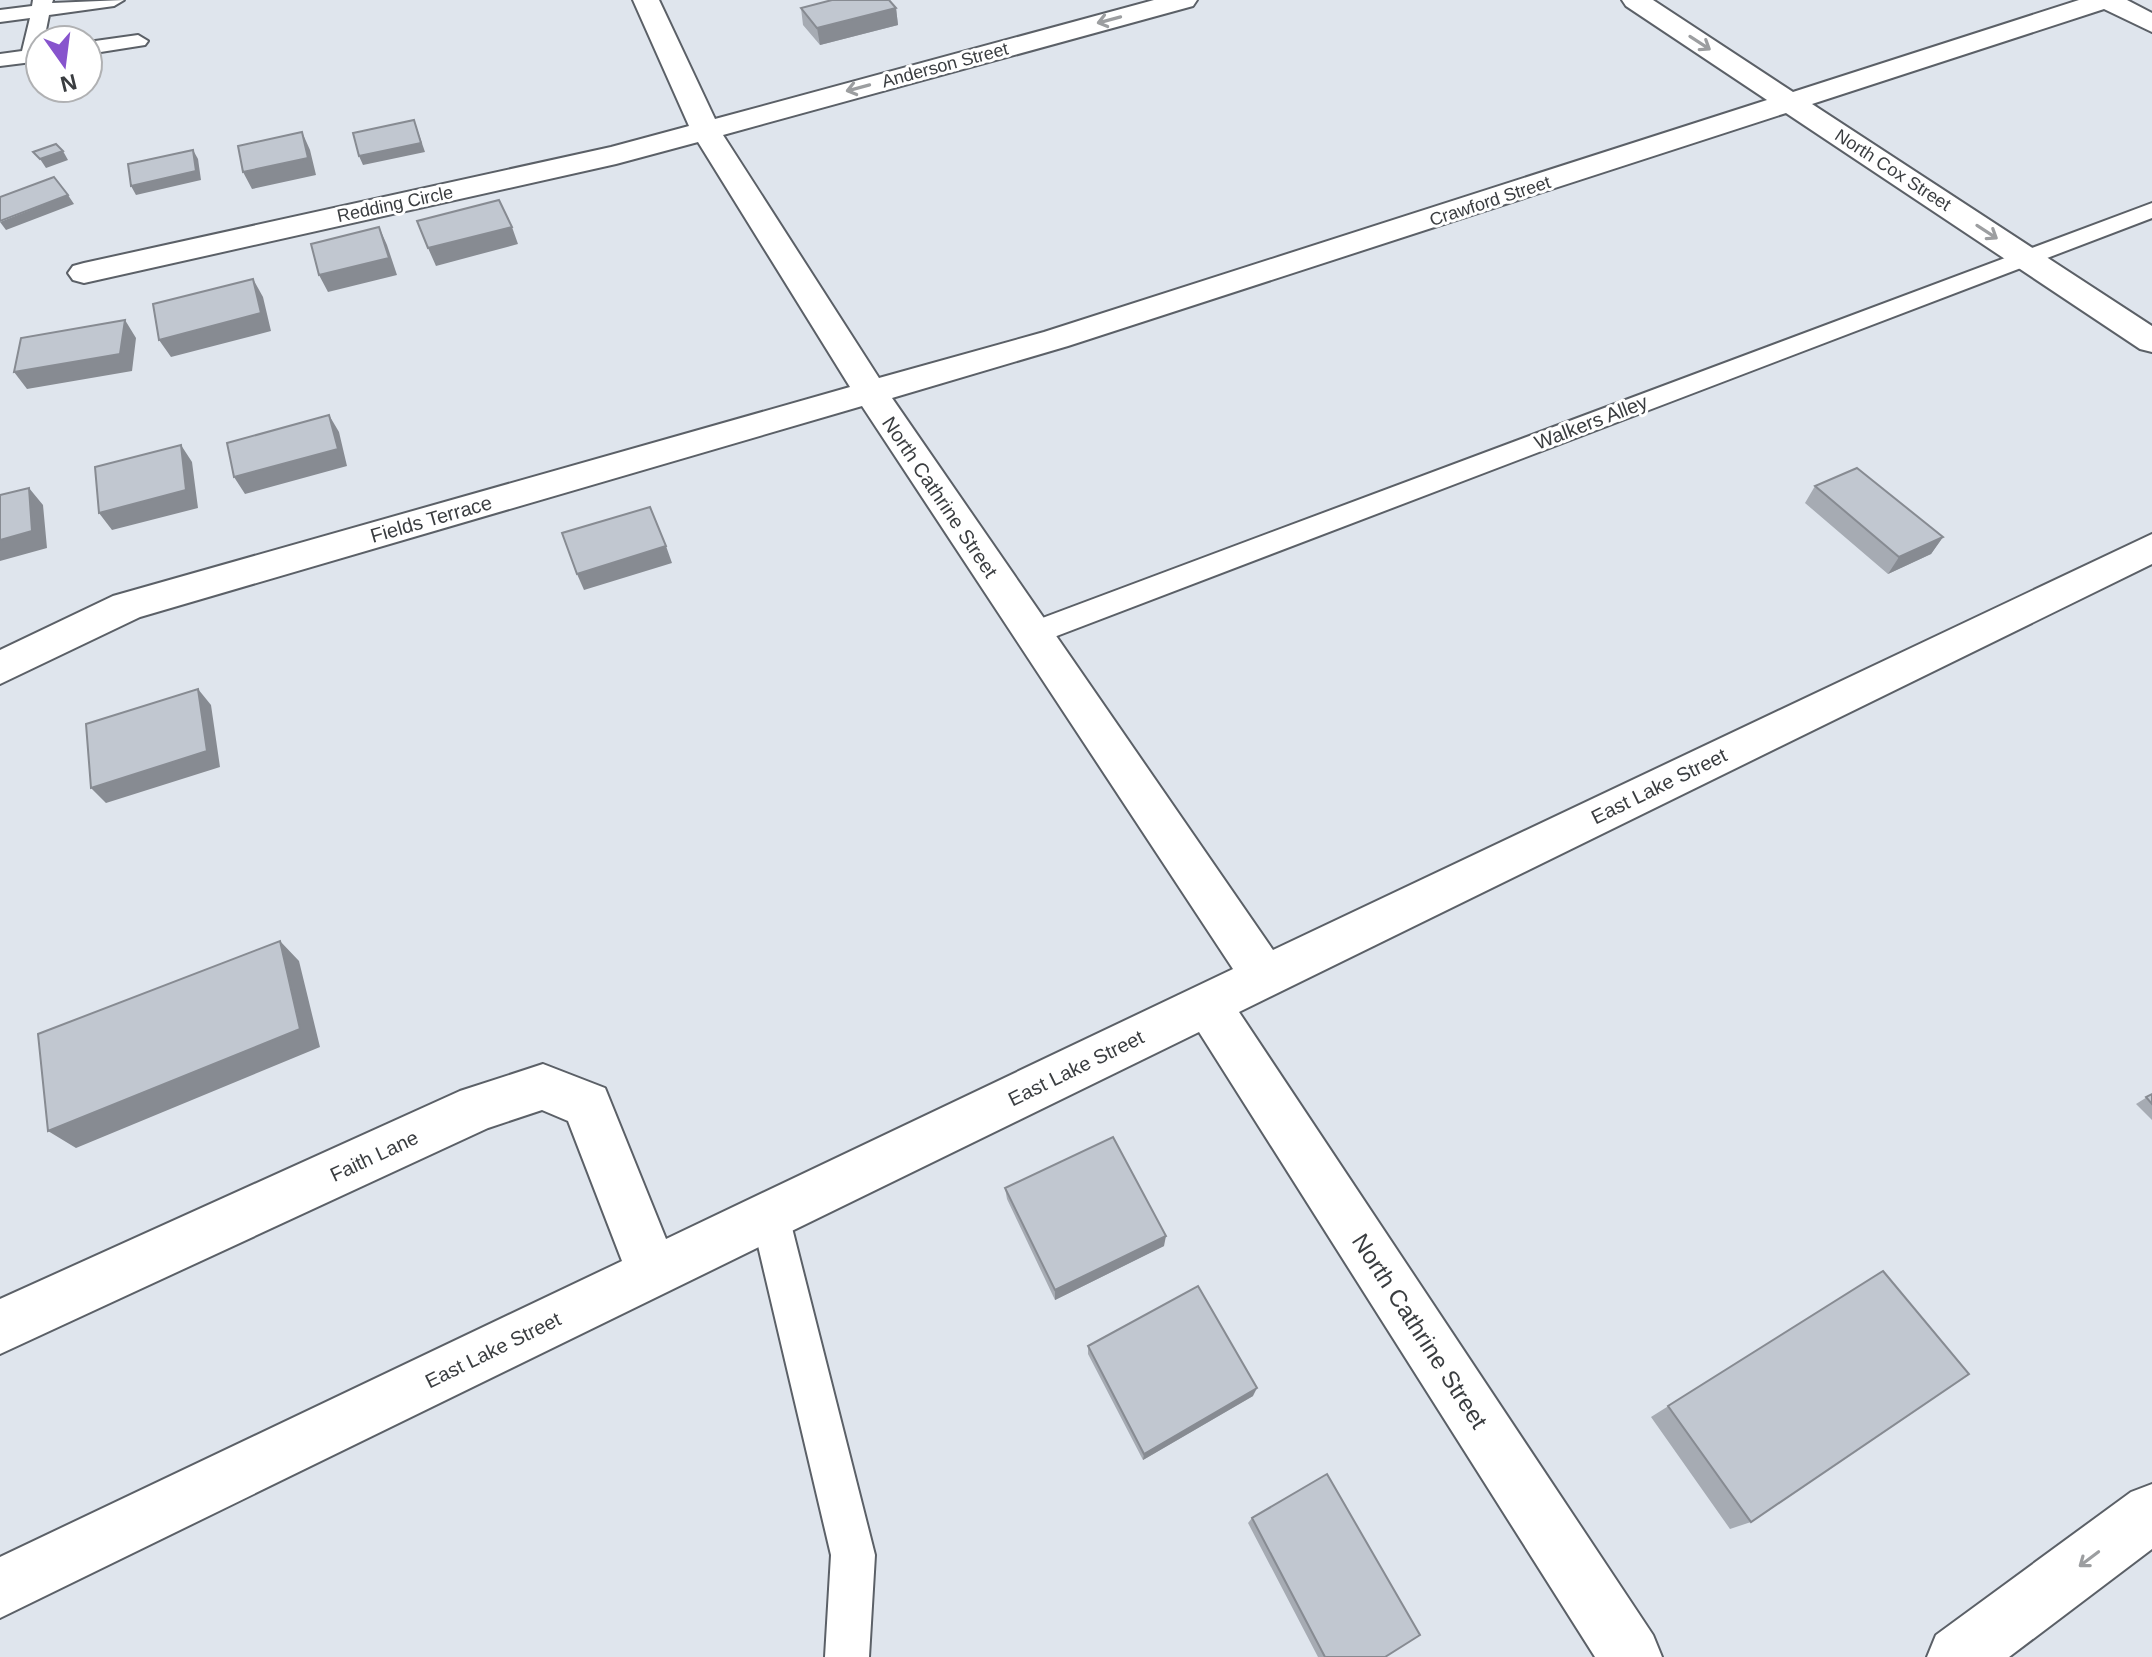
<svg xmlns="http://www.w3.org/2000/svg" width="2152" height="1657" font-family="Arial,sans-serif">
  <style>
    .lines { fill: none; stroke-linecap: round; stroke-linejoin: round }
    .lane-casing { stroke: #5b6067; stroke-width: 4 }
    .street-casing { stroke: #5b6067; stroke-width: 4 }
    .lane { fill: #fff; fill-rule: evenodd }
    .street { fill: #fff; fill-rule: evenodd }
    .wall { fill: #a6abb3 }
    .shaded-wall { fill: #878b92 }
    .building { fill: #c1c7d0; stroke: #878b92; stroke-width: 2 }
    .oneway { stroke: #9c9ea0 }
    .labels { text-anchor: middle; dominant-baseline: central; stroke-width: 6; stroke-linejoin: round; paint-order: stroke }
    .far-street-label { font-size: 18px; fill: #3a3d40; stroke: #fff }
    .street-label { font-size: 20px; fill: #3a3d40; stroke: #fff }
    .near-street-label { font-size: 24px; fill: #3a3d40; stroke: #fff }
  </style>
  <rect width="100%" height="100%" fill="#dfe5ed"/>
  <g class="lines">
    <!-- lane casing -->
    <g class="lane-casing">
      <path id="lane" d="M33,0H53L52,3L124,0L114,6L49,15L44,40H40V61L0,66V54L22,51L30,18L0,22V10L32,6Z
        M138,35L148,41L145,45L88,54V42Z
        M2152,203V218L1041,642L1031,645L1021,642L1017,634L1021,626Z
        M770,1197L783,1203L789,1216L875,1555L869,1657H825L831,1555L751,1216L757,1203Z"/>
    </g>
    <!-- street casing -->
    <g class="street-casing">
      <path id="street" d="M633,0H659L715,119L1154,0H1197L1193,6L723,135L879,378L1044,332L1767,100L1626,6L1622,0H1653L1793,92L2079,0H2127L2152,13V32L2104,9L1812,104L2152,326V352L2140,349L1786,113L1068,346L892,398L1273,950L2152,534V564L1239,1012L1653,1635L1662,1657H1595L1199,1032L0,1618V1557L622,1261L568,1121L542,1110L488,1128L0,1354V1299L460,1091L543,1064L605,1088L666,1239L1233,969L862,406L140,617L0,684V650L113,596L850,387L698,142L616,164L84,283L73,280L68,273L73,266L84,263L611,147L689,126Z
        M2152,1484V1549L2009,1657H1927L1936,1635L2131,1492Z"/>
    </g>
    <!-- lane -->
    <use href="#lane" class="lane"/>
    <!-- street -->
    <use href="#street" class="street"/>
  </g>
  <!-- wall -->
  <path class="wall" d="M801,8H896L898,25L820,45L803,25Z
    M1815,486L1943,537L1931,554L1888,574L1805,503Z
    M2152,1094V1120L2136,1104Z
    M1005,1188L1164,1246L1055,1300L1007,1199Z
    M1883,1271L1751,1522L1730,1529L1651,1417Z
    M1088,1346L1253,1396L1143,1460L1088,1354Z
    M1252,1518L1385,1657H1318L1248,1523Z"/>
  <!-- shaded-wall -->
  <path class="shaded-wall" d="M896,8L898,25L820,45L817,28Z
    M414,120L425,152L363,165L359,156Z
    M302,132L310,150L316,175L252,189L243,172Z
    M193,150L198,159L201,180L136,195L131,186Z
    M63,151L68,160L46,168L40,159Z
    M68,195L74,204L6,230L0,222Z
    M379,227L387,245L397,275L328,292L319,275Z
    M512,227L518,244L436,266L428,248Z
    M253,279L263,297L271,331L171,357L159,340Z
    M125,320L136,338L132,371L27,389L14,372Z
    M329,415L339,432L347,466L245,494L234,477Z
    M181,445L192,462L198,508L112,530L99,513Z
    M29,488L43,505L47,548L0,561V540Z
    M1943,537L1931,554L1888,574L1899,557Z
    M666,546L672,563L584,590L577,574Z
    M198,689L211,705L220,767L106,803L91,788Z
    M280,941L299,961L320,1047L76,1148L48,1131Z
    M1166,1236L1164,1246L1055,1300V1290Z
    M1257,1388L1253,1396L1143,1460L1144,1454Z"/>
  <!-- building -->
  <path class="building" d="M832,0H889L896,8L817,28L801,8Z
    M414,120L421,143L359,156L353,133Z
    M302,132L308,158L243,172L238,146Z
    M56,144L63,151L40,159L33,152Z
    M193,150L196,171L131,186L128,164Z
    M54,177L68,195L0,221V197Z
    M499,200L512,227L428,248L417,221Z
    M379,227L389,258L319,275L311,244Z
    M253,279L261,313L159,340L153,304Z
    M125,320L120,354L14,372L21,338Z
    M329,415L338,449L234,477L227,443Z
    M181,445L186,490L99,513L95,467Z
    M1857,468L1943,537L1899,557L1815,486Z
    M29,488L32,531L0,540V495Z
    M650,507L666,546L577,574L562,533Z
    M198,689L207,751L91,788L86,724Z
    M280,941L300,1029L48,1131L38,1034Z
    M2152,1094V1104L2146,1097Z
    M1113,1137L1166,1236L1055,1290L1005,1188Z
    M1883,1271L1969,1374L1751,1522L1668,1406Z
    M1198,1286L1257,1388L1144,1454L1088,1346Z
    M1327,1474L1420,1635L1385,1657H1325L1252,1518Z"/>
  <!-- one-way arrows -->
  <defs><path id="oneway-shaft" d="M-6 0H5M1.5-3L5.5 0L1.5 3" fill="none" stroke-width="1.6" stroke-linecap="round" stroke-linejoin="round" transform="scale(2)"/></defs>
  <g class="oneway">
    <use href="#oneway-shaft" transform="translate(1109 20) rotate(165)"/>
    <use href="#oneway-shaft" transform="translate(1700 43) rotate(33)"/>
    <use href="#oneway-shaft" transform="translate(858 88) rotate(165)"/>
    <use href="#oneway-shaft" transform="translate(1987 232) rotate(33)"/>
    <use href="#oneway-shaft" transform="translate(2089 1559) rotate(143)"/>
  </g>
  <g class="labels">
    <!-- far-street labels -->
    <g class="far-street-label">
      <text transform="translate(945 65) rotate(-15)">Anderson Street</text>
      <text transform="translate(1893 170) rotate(33)">North Cox Street</text>
      <text transform="translate(1490 201) rotate(-18)">Crawford Street</text>
      <text transform="translate(395 204) rotate(-12)">Redding Circle</text>
    </g>
    <!-- street labels -->
    <g class="street-label">
      <text transform="translate(1591 422) rotate(-21)">Walkers Alley</text>
      <text transform="translate(940 497) rotate(56)">North Cathrine Street</text>
      <text transform="translate(431 519) rotate(-16)">Fields Terrace</text>
      <text transform="translate(1659 786) rotate(-26)">East Lake Street</text>
      <text transform="translate(1076 1068) rotate(-26)">East Lake Street</text>
      <text transform="translate(374 1156) rotate(-25)">Faith Lane</text>
      <text transform="translate(493 1350) rotate(-26)">East Lake Street</text>
    </g>
    <!-- near-street labels -->
    <g class="near-street-label">
      <text transform="translate(1420 1331) rotate(57)">North Cathrine Street</text>
    </g>
  </g>
  <!-- north arrow -->
  <g transform="translate(64 64) rotate(166)"><circle r="38" fill="#ffffff" stroke="#b0b1b3" stroke-width="2"/>
  <path d="M0-6L14 30L0 20L-14 30Z" fill="#8754cd"/>
  <text y="-12" font-size="22" font-weight="bold" text-anchor="middle" fill="#3a3d40">N</text>
  </g>
</svg>
